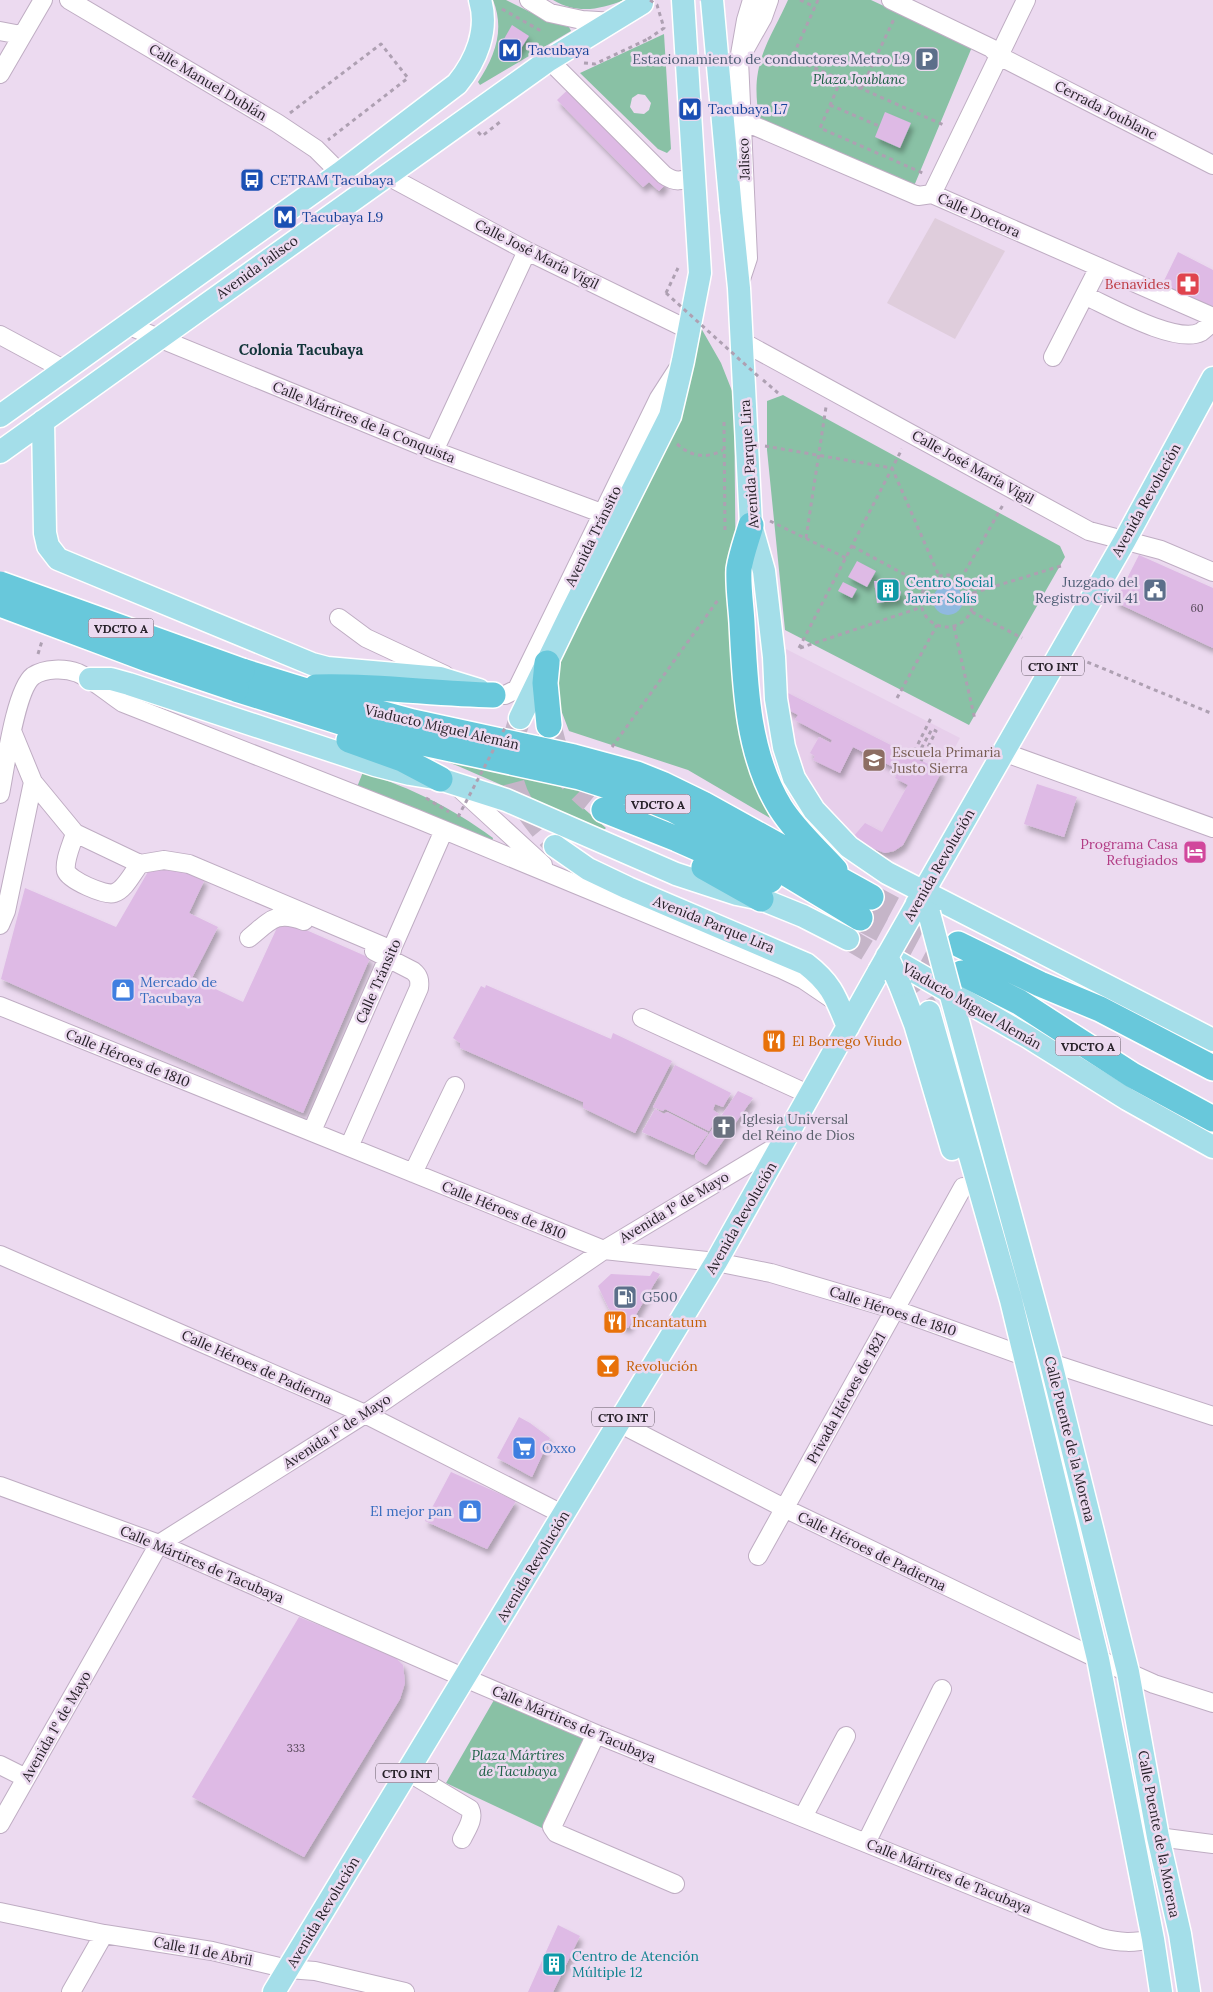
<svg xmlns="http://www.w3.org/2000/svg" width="1213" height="1992" font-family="Lora,serif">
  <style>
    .built { fill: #e7cfeb }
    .medical { fill: #dfcddc }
    .green { fill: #89c1a5; fill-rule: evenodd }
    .water { fill: #90b9e0 }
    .building { fill: #debae5; filter: url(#shadow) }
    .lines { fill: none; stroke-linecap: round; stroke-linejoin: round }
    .major-tunnel { stroke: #c5b5c8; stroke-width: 22; stroke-dasharray: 22 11; stroke-linecap: butt }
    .highway-tunnel { stroke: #c5b5c8; stroke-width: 25; stroke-dasharray: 25 12; stroke-linecap: butt }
    .minor-casing { stroke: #bfadc3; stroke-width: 20 }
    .major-casing { stroke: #fff; stroke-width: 25 }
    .highway-casing { stroke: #fff; stroke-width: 28 }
    .path { stroke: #aea0b2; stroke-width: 3; stroke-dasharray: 4 4; stroke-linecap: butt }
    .minor { stroke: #fff; stroke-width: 18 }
    .major { stroke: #a4dee9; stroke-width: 22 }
    .highway { stroke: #68c8db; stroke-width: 25 }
    .major-bridge-casing { stroke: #fff; stroke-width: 25; stroke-linecap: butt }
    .highway-bridge-casing { stroke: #fff; stroke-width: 28; stroke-linecap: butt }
    .path-bridge { stroke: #aea0b2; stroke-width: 3; stroke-dasharray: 4 4; stroke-linecap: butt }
    .major-bridge { stroke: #a4dee9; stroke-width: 22 }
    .highway-bridge { stroke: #68c8db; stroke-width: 25 }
    .labels { text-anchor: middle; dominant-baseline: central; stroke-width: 5; stroke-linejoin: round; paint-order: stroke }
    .number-label { font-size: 11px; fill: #564859 }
    .shield { fill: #ecdaf0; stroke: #635965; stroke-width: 1 }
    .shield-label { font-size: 12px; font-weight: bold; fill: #28222a }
    .transit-label { font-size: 14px; fill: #164399; stroke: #ecdaf0; text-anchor: start }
    .service-label { font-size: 14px; fill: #4e5e75; stroke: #ecdaf0; text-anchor: end }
    .park-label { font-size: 14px; font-style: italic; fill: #1b5f44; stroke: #ecdaf0 }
    .street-label { font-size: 14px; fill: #28222a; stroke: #ecdaf0 }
    .health-label { font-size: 14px; fill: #be3a42; stroke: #ecdaf0; text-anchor: end }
    .culture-label { font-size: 14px; fill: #0d838f; stroke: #ecdaf0; text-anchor: start }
    .education-label { font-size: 14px; fill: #785e54; stroke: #ecdaf0; text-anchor: start }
    .hotel-label { font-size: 14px; fill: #b23c85; stroke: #ecdaf0; text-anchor: end }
    .shop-label { font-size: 14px; fill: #366cbe; stroke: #ecdaf0; text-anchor: start }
    .food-label { font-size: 14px; fill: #c56008; stroke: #ecdaf0; text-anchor: start }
    .worship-label { font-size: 14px; fill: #5b616d; stroke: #ecdaf0; text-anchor: start }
    .neighbourhood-label { font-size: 15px; font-weight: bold; fill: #13353a; stroke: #ecdaf0 }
  </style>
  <defs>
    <filter id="shadow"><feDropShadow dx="3" dy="5.5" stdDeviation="2.5" flood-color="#0004"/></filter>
  </defs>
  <rect width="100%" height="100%" fill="#ecdaf0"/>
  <!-- built -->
  <path class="built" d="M786,649L960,738L903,845L894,851L885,853L872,848L853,837L822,802L812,787L796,751L786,692Z"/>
  <!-- medical -->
  <path class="medical" d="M935,218L1005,251L955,339L887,303Z"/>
  <!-- green -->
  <path class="green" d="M493,0H506L550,22L569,27L571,31L480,85L478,82C495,56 505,30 493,0Z
    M553,0H624C599,10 577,14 553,0Z
    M788,0H871L972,47L914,186L759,119C757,104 755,88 758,72C762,47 778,23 788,0Z
    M664,34L671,149L667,153L658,149L580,73ZM638,94L645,95L651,103L649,110L644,114L634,113L630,107L632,98Z
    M701,328L721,363L734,396L737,695L758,789L770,818L688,770L569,731L558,702V666L682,411Z
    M783,395L1060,546L1065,557L969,725L785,630L767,450V401Z
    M437,758L597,792L581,806L606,828L604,830L458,766Z
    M363,772C413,789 451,807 493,838L492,842L357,787Z
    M494,1700L584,1737L542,1828L446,1783Z"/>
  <!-- water -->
  <path class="water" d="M933 600a15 15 0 1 1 30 0a15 15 0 1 1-30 0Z"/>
  <!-- building -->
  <path class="building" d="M512,25L529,36L516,56L500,46Z
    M576,82L666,184L659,191L649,182L643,187L557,100Z
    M885,112L911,123L900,148L875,137Z
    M1178,252L1213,270V310L1160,289Z
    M1139,555L1213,588V648L1115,602Z
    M857,561L876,571L867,587L848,577Z
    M874,581H883L884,588L899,589L901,592L899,600L877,603Z
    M843,582L857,589L852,598L838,591Z
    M786,692L942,771L903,845L894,851L885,853L872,848L853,837L865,823L882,832L908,785L895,778L899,770L853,747L840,773L813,760L815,756L810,753L819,737L831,743L832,740L795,720L798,715L787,709Z
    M1037,784L1077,797L1064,837L1024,824Z
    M171,866L205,879L189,913L218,927L192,978L243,1002L281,919L370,958L303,1113L1,979L25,888L116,927L149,870Z
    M486,985L611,1039L613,1033L672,1061L635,1133L583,1108V1102L460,1048V1043L453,1038L481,986L485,988Z
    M675,1065L731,1093L723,1107L715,1104L713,1110L719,1114L709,1131L665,1109L663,1111L653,1107Z
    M738,1091L753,1098L706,1165L696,1159L695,1155Z
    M655,1109L664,1114L667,1112L708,1133L693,1155L642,1132Z
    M653,1271L660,1274L628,1328L617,1325L622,1315L609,1309L598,1286L611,1274L650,1276Z
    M519,1417L530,1423L550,1438L532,1477L497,1458Z
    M451,1472L516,1501L487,1549L425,1521Z
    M299,1617L393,1655L403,1665L405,1683L400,1699L304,1857L192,1797Z
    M558,1925L580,1936L553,1992H528Z"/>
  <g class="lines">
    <!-- major-tunnel -->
    <path class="major-tunnel" d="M520,718C499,779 516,801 555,846
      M848,939C881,958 912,976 929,1012"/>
    <!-- highway-tunnel -->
    <path class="highway-tunnel" d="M549,725C556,758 564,778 591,800
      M871,897L929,928
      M860,918L959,971"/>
    <!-- minor casing -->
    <g class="minor-casing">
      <path id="minor" d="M69,0L277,123L316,149L340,173
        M529,0L550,13L582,20L614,22
        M891,0L991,48L999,56L1213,165
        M0,31L21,35
        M745,49L763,17L769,0
        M549,60L664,175C675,183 682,181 694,176
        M0,74L43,0
        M743,121L918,196L932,194L1213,317
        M386,175L527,251L689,330
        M932,194L1026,0
        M740,282L748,258L739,60L746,20L752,0
        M1086,296C1110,307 1177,345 1201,332C1205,329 1209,325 1213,322
        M127,325L434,451L604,514
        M0,335L65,370
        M741,341L1089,531L1161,550L1213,572
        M1053,357L1099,267
        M434,451L527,251
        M339,618L366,638L445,675
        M493,695H505L517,689L659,398L677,370
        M1003,752L1213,828
        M33,782L75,833
        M459,788L543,865
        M0,794C5,770 15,690 33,676C45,668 65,668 78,673C94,680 108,693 123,703L415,818L781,969L804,980L832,999
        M140,864C133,872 125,890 114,893C105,896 69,880 66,871C64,860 72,844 75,833L140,864L164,860L189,864L392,950
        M0,925L6,911L33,782L12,731
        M249,938C270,921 276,910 304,921
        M0,1006L604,1250L716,1262L771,1273L896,1310L1024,1356
        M642,1018L810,1095
        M312,1131L444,830
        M349,1147L419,988C420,980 419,976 413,971L374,951
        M413,1173L455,1086
        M0,1255L365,1414L564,1515
        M1051,1363L1213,1416
        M619,1423L784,1508L1098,1659L1154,1684L1213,1703
        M0,1486L159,1544L465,1678L596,1734L1101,1938C1120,1943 1134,1943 1153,1939
        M758,1556L963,1187
        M596,1734L552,1827L556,1833L675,1884
        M0,1765L26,1778
        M408,1772L470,1809C475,1819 466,1830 462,1839
        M803,1817L846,1736
        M0,1824L159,1544L365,1414L604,1250L784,1142
        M1158,1837L1213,1844
        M866,1843L942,1689
        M0,1912L104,1934L212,1951L288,1969L315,1971L405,1992
        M71,1992L104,1934"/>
    </g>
    <!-- major casing -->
    <g class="major-casing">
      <path id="major" d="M731,210L739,288L751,525L764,571L774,657L776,699L784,747L794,778L814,810L849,847L887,873L1213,1040
        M0,416L340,173L457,84C476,61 489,30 480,0
        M43,421L45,533L48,546L58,559L312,664L327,668L440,678L479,690
        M0,452L549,60L642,3
        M90,679H111L129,684L375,765L410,774L440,779L506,800L676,874L737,894L761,899L803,916L848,939
        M520,718L571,613L670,416L683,361L700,273L683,0
        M555,846L588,869L628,888L806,964C832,984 836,998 848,1027
        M916,905L1125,540L1213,378
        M887,956L1028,1037L1127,1099L1213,1147
        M900,985L915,1024L952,1149
        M950,992L1051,1363L1128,1672L1158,1837L1180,1934L1189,1992
        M929,1012L1011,1300L1098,1659L1153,1939L1161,1992
        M274,1992L716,1262L879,971"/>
    </g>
    <!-- highway casing -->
    <g class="highway-casing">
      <path id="highway" d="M751,525C747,539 741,555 739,569C738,587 741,605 742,623C745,684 747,753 780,807C795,831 817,850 835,870
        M547,663L545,683L549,725
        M242,671L358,707L413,722L574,757L637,774L662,784L703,804L871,897
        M316,687C375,685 434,694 493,695
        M236,689L347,724L400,738L580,777L645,798L674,810L742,847L860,918
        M349,740L402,759L440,779
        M604,810L677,839L770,880
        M704,867L761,899
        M958,944L1040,984L1100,1009L1213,1068
        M962,973L1019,1002L1132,1075L1213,1119"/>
    </g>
    <!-- path -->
    <path class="path" d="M800,0L815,7
      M818,0L792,58L946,126
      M502,9L543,32
      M584,63L595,64L648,39
      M841,80L820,128L925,174
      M861,89L894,19
      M830,105L879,126
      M290,113L381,44L408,78L328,140
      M478,132L482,136L500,122
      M666,293L678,268
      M763,380L778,393
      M724,422L725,533
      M677,444C692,457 706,459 723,450
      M765,446L892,468L939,576
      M770,521L846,558
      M806,538L826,407
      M852,546L926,586
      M921 601a26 26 0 1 1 52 0a26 26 0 1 1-52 0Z
      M961,579L1004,503
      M973,593L1064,565
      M972,612L1022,638
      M954,627L975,720
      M799,648L902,449
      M800,648L922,607
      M38,654L42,641
      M1080,659L1213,714
      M897,698L937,625
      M612,747L718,600
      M921,761L936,731L932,729L918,754L914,752L932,716
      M426,798L449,812"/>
    <!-- minor -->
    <use href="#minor" class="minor"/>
    <!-- major -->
    <use href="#major" class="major"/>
    <!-- highway -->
    <use href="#highway" class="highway"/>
    <!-- major-bridge casing -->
    <g class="major-bridge-casing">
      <path id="major-bridge" d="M712,0L731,210
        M929,913L950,992
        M887,956L900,985
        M879,971L916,906"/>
    </g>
    <!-- highway-bridge casing -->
    <g class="highway-bridge-casing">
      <path id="highway-bridge" d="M0,584L242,671
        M0,604L150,660L236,689"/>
    </g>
    <!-- path-bridge -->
    <path class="path-bridge" d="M648,39L664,28L657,5L650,0
      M666,293L759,377
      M458,817L506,726"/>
    <!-- major-bridge -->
    <use href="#major-bridge" class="major-bridge"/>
    <!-- highway-bridge -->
    <use href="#highway-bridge" class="highway-bridge"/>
  </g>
  <!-- icons -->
  <defs>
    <g id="metro-square" transform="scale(1.25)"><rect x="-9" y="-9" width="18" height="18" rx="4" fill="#1a4fb4" stroke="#ecdaf0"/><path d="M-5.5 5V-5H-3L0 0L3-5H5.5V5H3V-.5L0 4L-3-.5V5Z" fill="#fff"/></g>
    <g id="parking-square" transform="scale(1.25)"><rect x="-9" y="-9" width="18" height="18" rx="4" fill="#5c6f8a" stroke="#ecdaf0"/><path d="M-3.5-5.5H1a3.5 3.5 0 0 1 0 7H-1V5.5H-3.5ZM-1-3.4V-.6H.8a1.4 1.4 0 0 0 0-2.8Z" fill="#fff"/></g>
    <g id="bus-square" transform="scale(1.25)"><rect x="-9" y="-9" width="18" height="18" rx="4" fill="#1a4fb4" stroke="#ecdaf0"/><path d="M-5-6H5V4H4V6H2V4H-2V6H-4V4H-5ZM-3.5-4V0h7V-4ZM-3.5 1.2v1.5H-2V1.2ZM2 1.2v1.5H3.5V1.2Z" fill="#fff"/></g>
    <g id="pharmacy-square" transform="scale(1.25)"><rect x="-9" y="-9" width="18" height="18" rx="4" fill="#e0444e" stroke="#ecdaf0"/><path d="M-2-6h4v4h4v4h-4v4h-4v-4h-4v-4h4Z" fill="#fff"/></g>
    <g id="building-square" transform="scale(1.25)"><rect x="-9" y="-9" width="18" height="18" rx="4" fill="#0f9aa8" stroke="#ecdaf0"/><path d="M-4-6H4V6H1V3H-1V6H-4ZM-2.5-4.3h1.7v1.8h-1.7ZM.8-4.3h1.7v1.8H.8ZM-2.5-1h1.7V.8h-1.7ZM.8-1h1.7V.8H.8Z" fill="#fff"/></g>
    <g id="civic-square" transform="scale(1.25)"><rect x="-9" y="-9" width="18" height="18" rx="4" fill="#5c6f8a" stroke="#ecdaf0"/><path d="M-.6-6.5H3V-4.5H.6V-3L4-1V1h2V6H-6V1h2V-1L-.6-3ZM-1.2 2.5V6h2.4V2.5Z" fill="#fff"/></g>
    <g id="school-square" transform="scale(1.25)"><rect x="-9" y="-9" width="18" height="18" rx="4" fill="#8d6e63" stroke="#ecdaf0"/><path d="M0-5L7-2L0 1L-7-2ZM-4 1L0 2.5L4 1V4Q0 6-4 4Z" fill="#fff"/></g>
    <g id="hotel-square" transform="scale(1.25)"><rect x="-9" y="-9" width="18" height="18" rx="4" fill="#d1479c" stroke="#ecdaf0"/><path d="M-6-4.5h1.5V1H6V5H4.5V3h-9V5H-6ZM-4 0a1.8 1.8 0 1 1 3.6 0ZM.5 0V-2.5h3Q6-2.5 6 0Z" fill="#fff"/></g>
    <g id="shop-square" transform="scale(1.25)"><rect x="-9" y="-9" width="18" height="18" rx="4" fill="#3f7fe0" stroke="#ecdaf0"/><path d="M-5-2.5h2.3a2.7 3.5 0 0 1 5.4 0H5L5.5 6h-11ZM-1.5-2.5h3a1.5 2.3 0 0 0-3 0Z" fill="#fff"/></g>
    <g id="restaurant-square" transform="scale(1.25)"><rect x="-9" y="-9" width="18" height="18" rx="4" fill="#e8710a" stroke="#ecdaf0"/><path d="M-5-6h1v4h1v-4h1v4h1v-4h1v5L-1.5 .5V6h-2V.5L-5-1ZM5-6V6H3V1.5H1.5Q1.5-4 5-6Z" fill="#fff"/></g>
    <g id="church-square" transform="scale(1.25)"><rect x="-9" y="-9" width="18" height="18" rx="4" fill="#6b7280" stroke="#ecdaf0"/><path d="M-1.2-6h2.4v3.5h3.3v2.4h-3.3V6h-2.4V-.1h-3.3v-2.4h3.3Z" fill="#fff"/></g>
    <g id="fuel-square" transform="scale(1.25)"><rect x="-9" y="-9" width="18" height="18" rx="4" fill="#5c6f8a" stroke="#ecdaf0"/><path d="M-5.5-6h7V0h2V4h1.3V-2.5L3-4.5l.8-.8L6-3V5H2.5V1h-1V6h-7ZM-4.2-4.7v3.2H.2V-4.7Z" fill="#fff"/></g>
    <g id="bar-square" transform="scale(1.25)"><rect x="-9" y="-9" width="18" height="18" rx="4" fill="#e8710a" stroke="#ecdaf0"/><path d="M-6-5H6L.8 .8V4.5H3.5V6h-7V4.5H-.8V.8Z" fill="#fff"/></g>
    <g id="supermarket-square" transform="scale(1.25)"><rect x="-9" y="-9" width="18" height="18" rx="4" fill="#3f7fe0" stroke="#ecdaf0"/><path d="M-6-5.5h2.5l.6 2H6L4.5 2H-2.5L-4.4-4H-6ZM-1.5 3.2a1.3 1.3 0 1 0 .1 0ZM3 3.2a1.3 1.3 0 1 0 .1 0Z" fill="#fff"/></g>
  </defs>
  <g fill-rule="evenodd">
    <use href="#metro-square" x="510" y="50"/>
    <use href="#parking-square" x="927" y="59"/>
    <use href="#metro-square" x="690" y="109"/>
    <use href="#bus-square" x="252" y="180"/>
    <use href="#metro-square" x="285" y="217"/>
    <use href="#pharmacy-square" x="1188" y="284"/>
    <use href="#building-square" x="888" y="590"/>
    <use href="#civic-square" x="1155" y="590"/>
    <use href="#school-square" x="874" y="760"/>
    <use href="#hotel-square" x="1195" y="852"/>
    <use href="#shop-square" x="123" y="990"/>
    <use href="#restaurant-square" x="774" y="1041"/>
    <use href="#church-square" x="724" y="1127"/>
    <use href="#fuel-square" x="625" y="1297"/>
    <use href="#restaurant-square" x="615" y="1322"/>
    <use href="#bar-square" x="608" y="1366"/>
    <use href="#supermarket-square" x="524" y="1448"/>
    <use href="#shop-square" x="470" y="1511"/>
    <use href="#building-square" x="554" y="1964"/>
  </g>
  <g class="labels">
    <!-- number labels -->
    <g class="number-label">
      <text x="1197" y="608">60</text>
      <text x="296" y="1748">333</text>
    </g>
    <!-- shield labels -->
    <g class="shield">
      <rect x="88.5" y="618.5" width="65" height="19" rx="4"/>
      <rect x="1022" y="656.5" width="62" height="19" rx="4"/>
      <rect x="625.5" y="794.5" width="65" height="19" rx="4"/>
      <rect x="1055.5" y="1036.5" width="65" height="19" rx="4"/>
      <rect x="592" y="1407.5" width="62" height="19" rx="4"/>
      <rect x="376" y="1763.5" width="62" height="19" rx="4"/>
    </g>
    <g class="shield-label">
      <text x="121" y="628">VDCTO A</text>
      <text x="1053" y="666">CTO INT</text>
      <text x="658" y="804">VDCTO A</text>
      <text x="1088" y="1046">VDCTO A</text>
      <text x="623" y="1417">CTO INT</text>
      <text x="407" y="1773">CTO INT</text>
    </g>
    <!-- transit labels -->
    <g class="transit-label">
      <text x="528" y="50">Tacubaya</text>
      <text x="708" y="109">Tacubaya L7</text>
      <text x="270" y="180">CETRAM Tacubaya</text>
      <text x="302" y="217">Tacubaya L9</text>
    </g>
    <!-- service labels -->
    <g class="service-label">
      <text x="910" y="59">Estacionamiento de conductores Metro L9</text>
      <text x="1138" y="582">Juzgado del<tspan x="1138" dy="16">Registro Civil 41</tspan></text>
      <text x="642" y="1297" text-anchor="start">G500</text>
    </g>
    <!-- park labels -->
    <g class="park-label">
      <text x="859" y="79">Plaza Joublanc</text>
      <text x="518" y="1755">Plaza Mártires<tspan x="518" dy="16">de Tacubaya</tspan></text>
    </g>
    <!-- street labels -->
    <g class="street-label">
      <text transform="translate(208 82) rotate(31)">Calle Manuel Dublán</text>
      <text transform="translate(1106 110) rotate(27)">Cerrada Joublanc</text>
      <text transform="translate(744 159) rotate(-92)">Jalisco</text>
      <text transform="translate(979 215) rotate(24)">Calle Doctora</text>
      <text transform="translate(537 254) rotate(27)">Calle José María Vigil</text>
      <text transform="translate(257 267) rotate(-36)">Avenida Jalisco</text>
      <text transform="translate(364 422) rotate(22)">Calle Mártires de la Conquista</text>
      <text transform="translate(749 464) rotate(-94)">Avenida Parque Lira</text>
      <text transform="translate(973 467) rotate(29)">Calle José María Vigil</text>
      <text transform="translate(1146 500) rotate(-61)">Avenida Revolución</text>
      <text transform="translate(593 536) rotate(-64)">Avenida Tránsito</text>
      <text transform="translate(442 727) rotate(13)">Viaducto Miguel Alemán</text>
      <text transform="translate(939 865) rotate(-60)">Avenida Revolución</text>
      <text transform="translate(714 924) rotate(22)">Avenida Parque Lira</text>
      <text transform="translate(378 981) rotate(-66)">Calle Tránsito</text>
      <text transform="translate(972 1006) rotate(30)">Viaducto Miguel Alemán</text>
      <text transform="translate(128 1058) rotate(22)">Calle Héroes de 1810</text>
      <text transform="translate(674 1207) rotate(-31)">Avenida 1º de Mayo</text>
      <text transform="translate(504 1210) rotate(22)">Calle Héroes de 1810</text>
      <text transform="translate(741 1218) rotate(-60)">Avenida Revolución</text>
      <text transform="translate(893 1311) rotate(18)">Calle Héroes de 1810</text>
      <text transform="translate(257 1367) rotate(24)">Calle Héroes de Padierna</text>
      <text transform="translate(846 1398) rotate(-61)">Privada Héroes de 1821</text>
      <text transform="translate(337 1431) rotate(-33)">Avenida 1º de Mayo</text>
      <text transform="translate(1070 1439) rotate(76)">Calle Puente de la Morena</text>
      <text transform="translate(872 1551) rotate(26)">Calle Héroes de Padierna</text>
      <text transform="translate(202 1564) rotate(23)">Calle Mártires de Tacubaya</text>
      <text transform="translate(533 1566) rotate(-59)">Avenida Revolución</text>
      <text transform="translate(574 1724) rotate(23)">Calle Mártires de Tacubaya</text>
      <text transform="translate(56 1726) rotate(-60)">Avenida 1º de Mayo</text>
      <text transform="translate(1159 1834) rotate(79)">Calle Puente de la Morena</text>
      <text transform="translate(949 1876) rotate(22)">Calle Mártires de Tacubaya</text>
      <text transform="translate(323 1912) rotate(-59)">Avenida Revolución</text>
      <text transform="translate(203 1951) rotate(11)">Calle 11 de Abril</text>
    </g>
    <!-- health labels -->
    <g class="health-label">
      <text x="1170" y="284">Benavides</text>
    </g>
    <!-- culture labels -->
    <g class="culture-label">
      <text x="906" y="582">Centro Social<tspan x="906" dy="16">Javier Solís</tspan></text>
      <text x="572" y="1956">Centro de Atención<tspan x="572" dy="16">Múltiple 12</tspan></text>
    </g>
    <!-- education labels -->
    <g class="education-label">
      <text x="892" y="752">Escuela Primaria<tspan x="892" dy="16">Justo Sierra</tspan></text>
    </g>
    <!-- hotel labels -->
    <g class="hotel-label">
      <text x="1178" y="844">Programa Casa<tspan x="1178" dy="16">Refugiados</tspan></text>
    </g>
    <!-- shop labels -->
    <g class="shop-label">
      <text x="140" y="982">Mercado de<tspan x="140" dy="16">Tacubaya</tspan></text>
      <text x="542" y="1448">Oxxo</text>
      <text x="452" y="1511" text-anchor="end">El mejor pan</text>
    </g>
    <!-- food labels -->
    <g class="food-label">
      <text x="792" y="1041">El Borrego Viudo</text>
      <text x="632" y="1322">Incantatum</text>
      <text x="626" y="1366">Revolución</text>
    </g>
    <!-- worship labels -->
    <g class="worship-label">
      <text x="742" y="1119">Iglesia Universal<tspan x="742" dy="16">del Reino de Dios</tspan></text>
    </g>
    <!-- neighbourhood labels -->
    <g class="neighbourhood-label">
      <text x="301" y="349">Colonia Tacubaya</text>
    </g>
  </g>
</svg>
